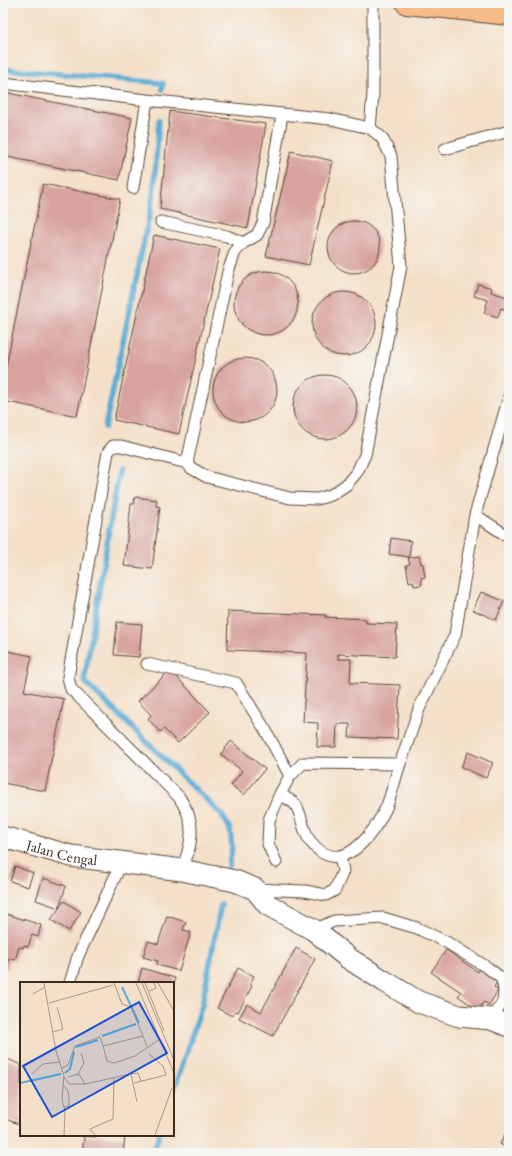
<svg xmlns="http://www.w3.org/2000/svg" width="512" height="1156" font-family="'EB Garamond',serif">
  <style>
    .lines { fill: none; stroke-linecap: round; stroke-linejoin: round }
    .stream { stroke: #5bacd6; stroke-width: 5.5 }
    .building { fill: #d8a29e }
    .lane-casing { stroke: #574538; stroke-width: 13 }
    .street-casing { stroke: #574538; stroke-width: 23 }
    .highway-casing { stroke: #574538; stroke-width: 24 }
    .lane { stroke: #fff; stroke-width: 11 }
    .street { stroke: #fff; stroke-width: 21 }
    .highway { stroke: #f7bd88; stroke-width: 22 }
    .labels { text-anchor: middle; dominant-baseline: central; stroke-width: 3.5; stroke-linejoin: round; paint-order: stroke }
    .street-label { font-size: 15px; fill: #3b2a1e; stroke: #f6f6f2 }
    .inset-river { fill: none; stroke: #5bacd6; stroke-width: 2 }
    .inset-road { fill: none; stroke: #aa9784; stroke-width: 1 }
    .view { fill: #1d4ed8; fill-opacity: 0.15; stroke: #1d4ed8; stroke-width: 2 }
    .inset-edge { fill: none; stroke: #3b2a1e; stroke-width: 2 }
  </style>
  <rect width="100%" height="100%" fill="#f6f6f2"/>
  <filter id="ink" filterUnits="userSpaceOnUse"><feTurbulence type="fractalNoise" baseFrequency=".025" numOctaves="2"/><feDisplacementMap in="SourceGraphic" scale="8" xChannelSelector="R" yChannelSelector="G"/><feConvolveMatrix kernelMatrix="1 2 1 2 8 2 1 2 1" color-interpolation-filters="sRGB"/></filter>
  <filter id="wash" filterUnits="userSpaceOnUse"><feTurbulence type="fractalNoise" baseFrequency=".012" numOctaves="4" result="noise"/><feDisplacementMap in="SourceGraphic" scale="16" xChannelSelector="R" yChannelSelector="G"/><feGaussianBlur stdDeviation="0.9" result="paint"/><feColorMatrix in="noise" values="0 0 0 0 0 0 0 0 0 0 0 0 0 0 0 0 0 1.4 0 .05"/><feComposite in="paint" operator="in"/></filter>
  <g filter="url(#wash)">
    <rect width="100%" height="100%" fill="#f4e0c8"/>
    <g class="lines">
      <!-- stream -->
      <path class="stream" d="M3,69L163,83L162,89
        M105,427L153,198L159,120
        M119,471L84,681L222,815L230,829L232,847L229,866
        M173,1093L202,1005L221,904
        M153,1153L159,1135"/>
    </g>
    <g id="blocks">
      <!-- building -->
      <path class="building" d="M3,92L132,118L119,180L3,156Z
        M170,111L266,124L248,228L160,209Z
        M291,151L333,161L309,265L266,256Z
        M43,184L120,199L77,416L3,401V381Z
        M328 247a26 26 0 1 1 52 0a26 26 0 1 1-52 0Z
        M154,235L220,249L179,434L114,420Z
        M234 303a32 32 0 1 1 64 0a32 32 0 1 1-64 0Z
        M478,284L492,288L491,292L507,297L509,290V311L501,308L498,317L484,313L488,300L474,296Z
        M312 324a32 32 0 1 1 64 0a32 32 0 1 1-64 0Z
        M213 390a32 32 0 1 1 64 0a32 32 0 1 1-64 0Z
        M293 407a32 32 0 1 1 64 0a32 32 0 1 1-64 0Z
        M135,497L157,500L156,506L160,507L152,569L124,566L131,504H134Z
        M391,538L411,541L409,557L389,554Z
        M419,556L421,564H423L425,577L421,578L422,585L414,586L413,581L409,582L406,565L410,564L408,558Z
        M481,592L504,601L496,620L473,610Z
        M228,611L326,615L325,617L366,619V623L397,624L395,657L338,654V659H351L350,683L400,685L397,739L349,737L350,724H337L336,747H317L318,723L303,722L307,653L227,650Z
        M117,622L142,624L139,657L114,655Z
        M3,650L32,656L24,691L64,699L45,791L3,783Z
        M170,670L210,712L178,743L164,729L160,732L148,719L151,715L138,701Z
        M231,741L265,769L244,795L231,785L242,771L221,754Z
        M468,752L493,763L486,778L461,767Z
        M15,866L33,873L28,887L10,881Z
        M43,878L66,886L59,908L36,900Z
        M64,901L81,912L69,931L51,920Z
        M3,913L41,925L38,937L32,935L28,947L24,945L23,948L19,947L15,960L3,957Z
        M167,916L186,922L183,930L191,932L179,971L157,965L158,961L143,957L148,941L158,944Z
        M296,948L315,959L273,1036L239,1018L247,1004L261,1012Z
        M446,950L478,972L481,967L499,979L494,987L498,990L489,1005L484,1002L478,1010L458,996L461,992L431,972Z
        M3,958L9,959L7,969L3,968Z
        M142,968L175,978L174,983H138Z
        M238,968L254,976L250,984L252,986L238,1012L235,1011L232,1016L217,1008Z
        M3,1057L21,1065V1125L3,1118Z
        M509,1126V1149L500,1144Z
        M96,1135L125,1138L123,1152L108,1151V1153H82L84,1136L96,1137Z"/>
    </g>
  </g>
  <g filter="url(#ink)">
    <use href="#blocks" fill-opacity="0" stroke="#574538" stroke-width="1"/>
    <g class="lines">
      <!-- lane casing -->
      <g class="lane-casing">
        <path id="lane" d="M3,83L147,100L330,119L370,128
          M282,115L263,223L257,235L243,243L235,252L228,272L187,463L191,468L207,477L290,498L317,499L331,495L346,485L357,472L365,455L401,266L391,156L382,138L370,128L373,94V3
          M445,149L509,131
          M133,188L147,100
          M161,222L227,236L243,243
          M475,515L509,537
          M147,664L236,683L266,731L290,776
          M280,794C284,797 291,800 295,804C301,811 303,832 310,841C340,880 372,836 386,808C392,794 395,778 400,764
          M276,862L268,844L269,820L280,794L290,776L303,763L400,764L419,709L455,635L475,515L509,397
          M182,870C189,851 195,833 188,814C186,808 182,802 179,797L71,689L68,677L108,452L113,446H121L187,463
          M255,889L305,891L326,895L335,890L343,871L340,857
          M314,930L334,921L383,918L417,928L448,943L488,968L501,978L503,983L504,991L503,1002L491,1019
          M70,983L78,956L122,862"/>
      </g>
      <!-- street casing -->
      <g class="street-casing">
        <g id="street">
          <path id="s1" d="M3,837L71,856L182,870L235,881L255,889L268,905L314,930L348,958L384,981L419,1002L459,1016L491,1019L509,1026"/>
        </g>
      </g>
      <!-- highway casing -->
      <g class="highway-casing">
        <path id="highway" d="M407,3L509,14"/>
      </g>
      <!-- lane -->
      <use href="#lane" class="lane"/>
      <!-- street -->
      <use href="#street" class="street"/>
      <!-- highway -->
      <use href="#highway" class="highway"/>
    </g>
  </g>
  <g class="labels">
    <!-- street labels -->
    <g class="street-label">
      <text stroke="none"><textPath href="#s1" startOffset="61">Jalan Cengal</textPath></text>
    </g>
  </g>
  <!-- overview -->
  <g transform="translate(20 982)">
    <rect width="154" height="154" fill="#f4e0c8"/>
    <path class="inset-river" d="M102,5L119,41M82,54L116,42M56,65L78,58M45,91L50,87L54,70M0,101L41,92"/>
    <path class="inset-road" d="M24,1L36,69L44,94L42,117L45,129L44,153M94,1L102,22L111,25L127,64M116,1L154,91M122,1L154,78M125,1L144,49M138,1L154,29M129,9L136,6L134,1M13,12L25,5M29,21L93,3M33,50L43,47L37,25M123,54L83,64L87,79L94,81L115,74L140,57M42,86L48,83L55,64L80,55L83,64M12,92L23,82L40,80M58,92L64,81L61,71M111,92L118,91L121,99M44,95L49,102H65M48,95L59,92L65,102L111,92L117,120M114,101L146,93L143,84L129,72M43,103L48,109L49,117V124L44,125M75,153L70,147L93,137L94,96M135,153L152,106"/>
    <path class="view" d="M119,20L147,71L32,135L3,84Z"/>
    <rect width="154" height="154" class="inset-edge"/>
  </g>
  <!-- margin -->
  <rect width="512" height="1156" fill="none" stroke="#f6f6f2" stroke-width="16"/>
</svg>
